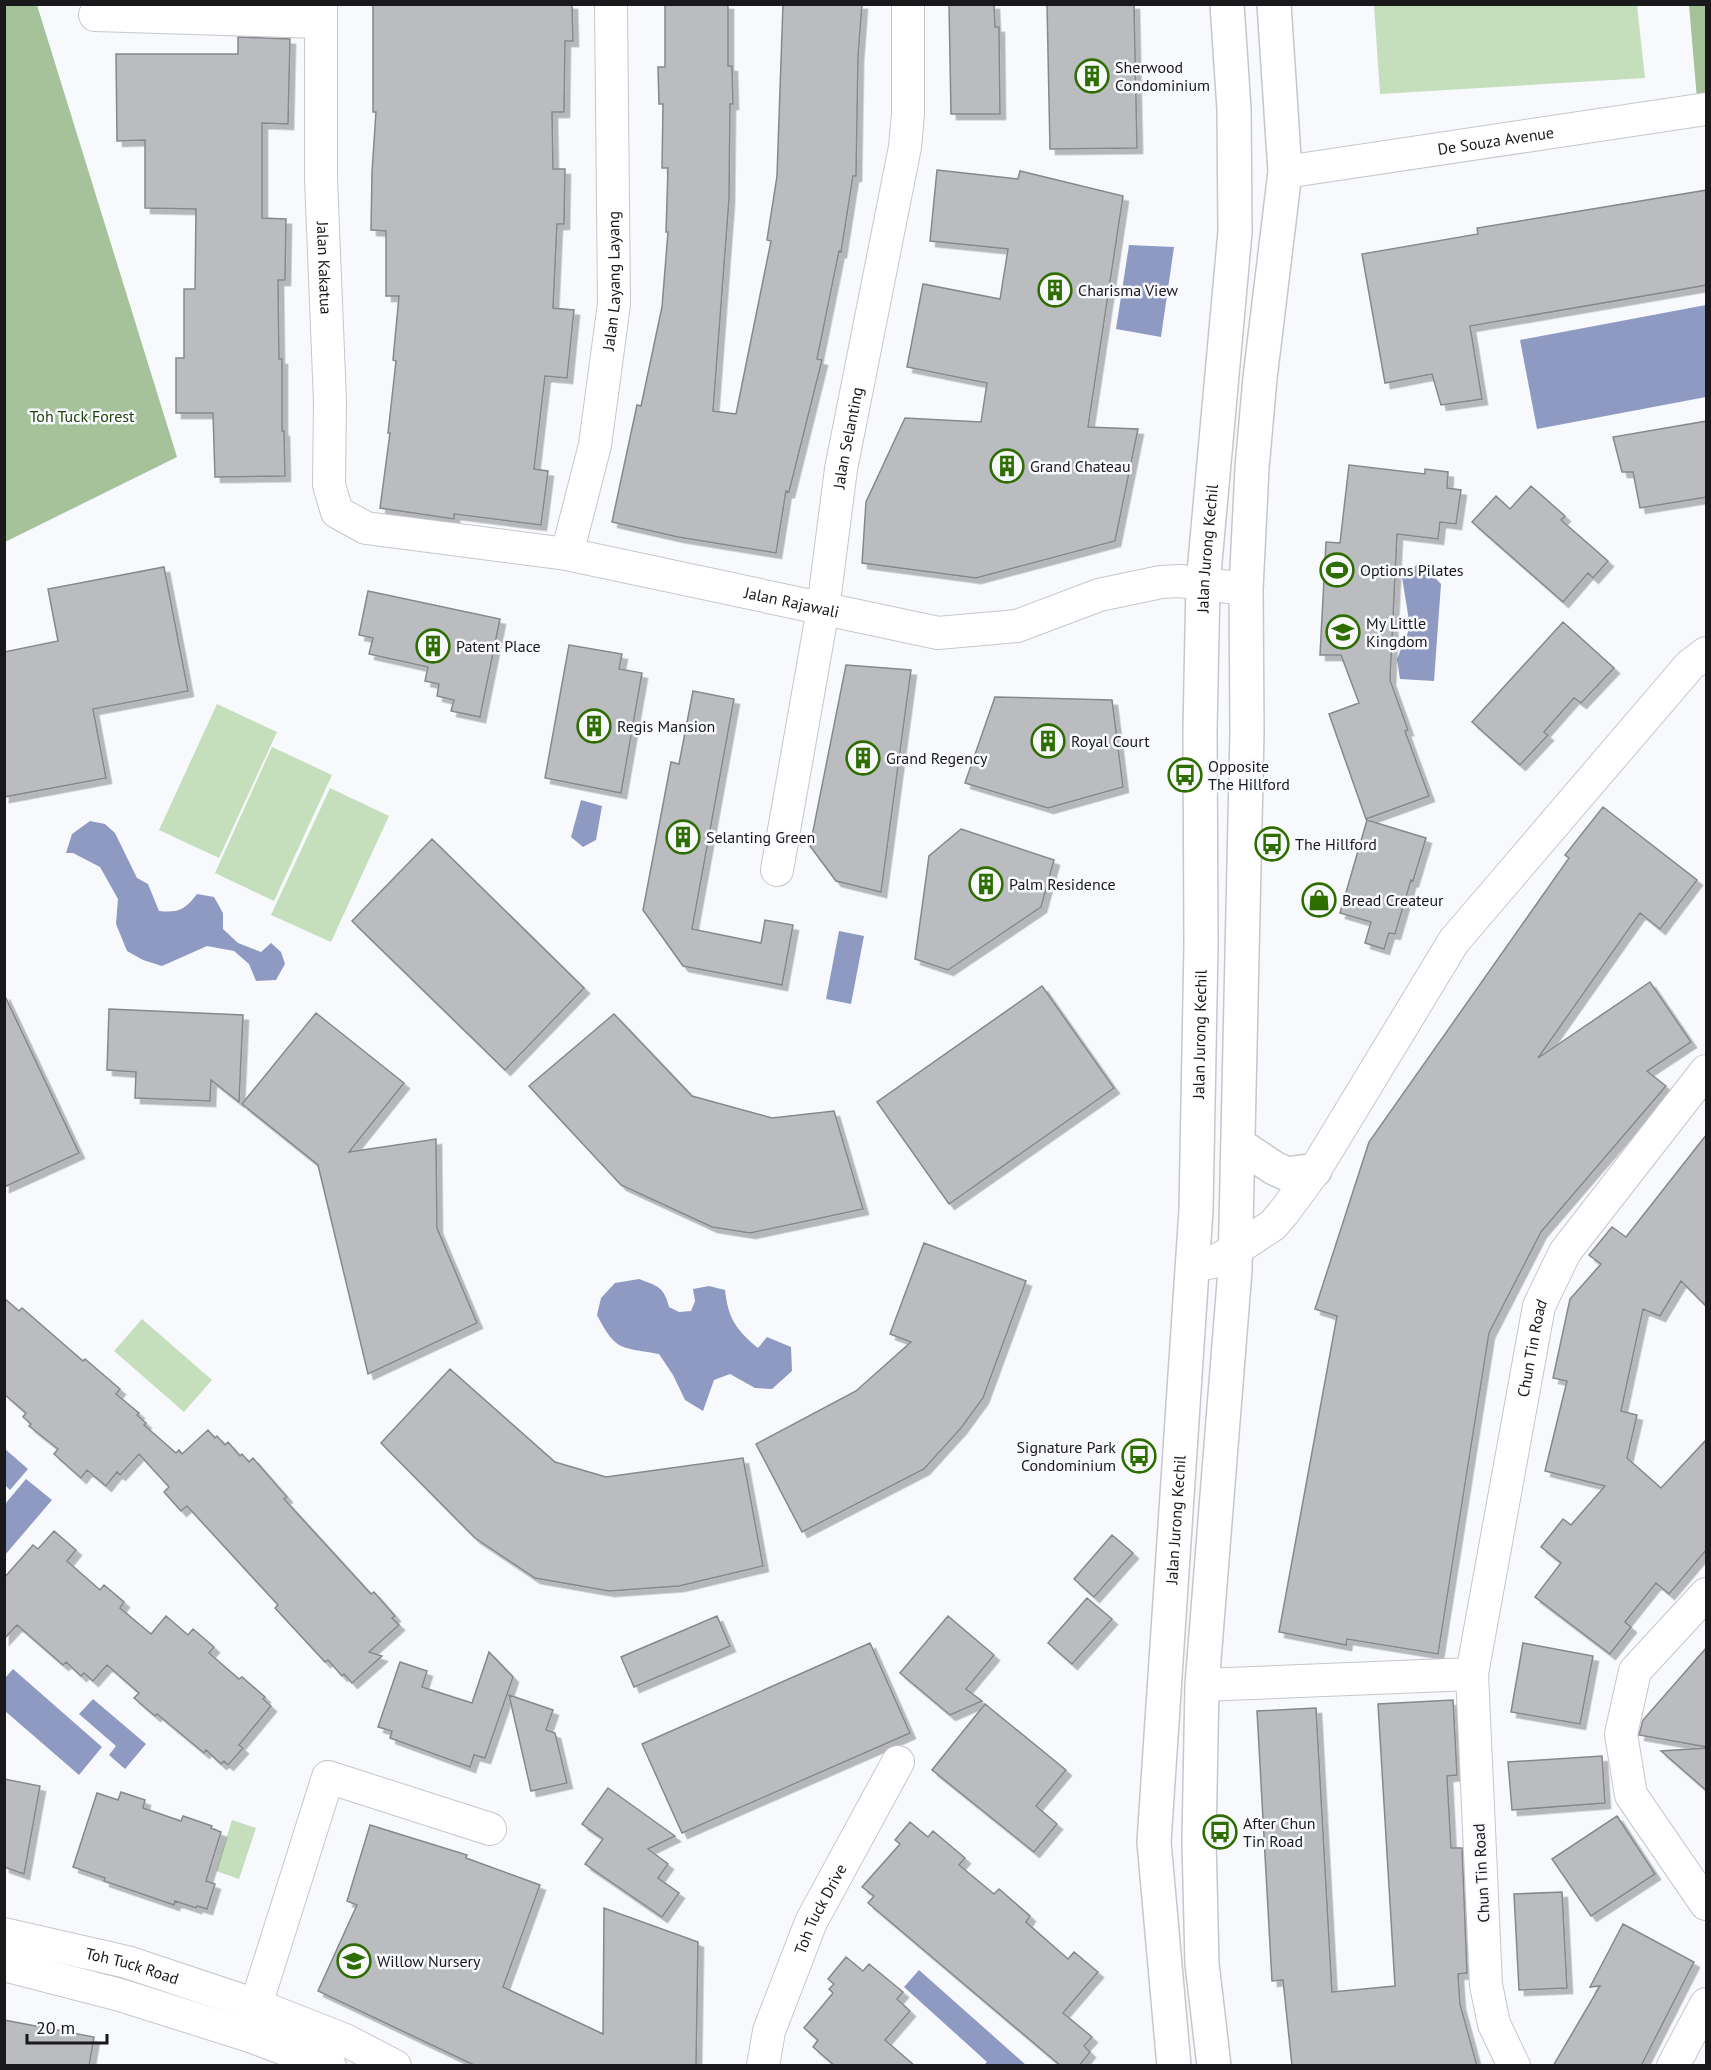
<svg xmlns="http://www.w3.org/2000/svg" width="1711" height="2070" font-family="'PT Sans',sans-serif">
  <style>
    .green { fill: #c5debc }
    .forest { fill: #a5c29b }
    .water { fill: #8f9ac3 }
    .building { fill: #babcc0; stroke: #87888b; stroke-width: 1.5; filter: url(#shadow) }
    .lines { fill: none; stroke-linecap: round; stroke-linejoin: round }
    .minor-casing { stroke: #c5c7cb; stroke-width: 34 }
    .major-casing { stroke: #c5c7cb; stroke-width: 36 }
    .minor { stroke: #fff; stroke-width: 32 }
    .major { stroke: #fff; stroke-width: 33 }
    .labels { text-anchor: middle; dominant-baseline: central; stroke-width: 5; stroke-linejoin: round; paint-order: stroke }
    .poi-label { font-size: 16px; fill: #19191b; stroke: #f8f9fd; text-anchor: start }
    .street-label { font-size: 16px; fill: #19191b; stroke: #f8f9fd }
    .park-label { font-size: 16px; fill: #1e420a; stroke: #f8f9fd }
  </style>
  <defs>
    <filter id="shadow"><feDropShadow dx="5.5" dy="5.5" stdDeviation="0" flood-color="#0004"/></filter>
  </defs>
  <rect width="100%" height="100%" fill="#f8f9fd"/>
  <!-- green -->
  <path class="green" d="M1374,5H1637L1645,78L1380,94Z
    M217,704L277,732L219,858L159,830Z
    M272,747L332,775L274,901L215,873Z
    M330,788L389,816L331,942L271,915Z
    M142,1319L212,1380L184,1412L114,1351Z
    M232,1820L256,1828L239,1879L216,1871Z"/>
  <!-- forest -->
  <path class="forest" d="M5,4L37,5L177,457L5,542Z
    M1689,5H1706V122L1699,123Z"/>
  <!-- water -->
  <path class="water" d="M1129,245L1174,247L1161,337L1116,329Z
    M1706,305V397L1537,429L1520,340Z
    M1420,562L1441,584L1434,681L1400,679L1397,659L1410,627L1402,577Z
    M581,800L602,806L596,840L583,847L571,837Z
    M90,821L105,824L115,833L137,878L148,884L159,911C178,913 185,910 197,894L214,897L223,913V929L238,943L261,952L271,943L281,952L285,964L276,980L256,981L249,964L234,951L207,946L162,966L143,960L127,951L116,924L118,899L100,867L73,853H66L72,834Z
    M839,931L864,936L851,1004L826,999Z
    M639,1279C658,1286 664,1287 669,1307L679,1312L691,1311L695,1301L693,1289L709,1286L725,1290C728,1318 736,1330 758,1348L767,1337L791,1347L792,1371L772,1389L755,1388L730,1374L714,1380L703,1411L685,1400L673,1375L659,1354C621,1347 616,1352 597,1315L601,1298L615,1283Z
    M5,1449L28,1469L10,1490L5,1485Z
    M26,1479L52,1500L5,1555V1504Z
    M13,1669L102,1747L79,1775L5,1711V1678Z
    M93,1699L146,1744L125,1769L109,1755L116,1746L79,1714Z
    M919,1970L1026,2065H984L987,2062L904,1987Z"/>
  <!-- building -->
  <path class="building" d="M373,4H572L573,41H565L564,112H552L553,169H565L564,224H557L553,308L574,310L567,378L545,376L534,469L548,471L541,525L454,514V519L380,508L390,433H388L396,361L393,360L399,296H386V231L371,230L372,172L376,112H373Z
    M665,4H728V66H732L733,104H730L729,199L713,411L736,414L771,241L767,240L777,176L783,4H862L858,57L856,176H853L841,252L839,251L817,359L822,360L789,492L786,491L776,553L678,537L612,522L637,405L641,406L662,307L668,232H666L668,168H662L663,104H659L658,67H665Z
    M949,4H994L995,27H999L1000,114H951Z
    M1047,4H1134L1137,148L1050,149Z
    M238,37L290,39L288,124L262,123V218L286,219L285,280H278L279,359H282V431H284L285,476L215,477L213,413H176V358H184V289H195L196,209L145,208V140L117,141L116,54H238Z
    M937,170L1018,179L1020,171L1123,196L1088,427L1138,429L1115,541L976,578L862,563L866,502L905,418L981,422L987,383L907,367L923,284L1000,299L1008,249L930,241Z
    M1707,190V285L1470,326L1482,399L1441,405L1432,374L1385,383L1362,254L1478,234L1477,228Z
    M1707,421V497L1640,508L1633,472H1622L1613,437Z
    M1349,465L1425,474V469L1448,472L1447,488L1461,490L1456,524L1440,522L1438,539L1397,534L1390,680L1408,730L1405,731L1429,796L1366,819L1329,714L1359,703L1341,655H1320L1326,542L1340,543Z
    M1531,486L1565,516L1561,520L1608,561L1593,578L1588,573L1563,602L1472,522L1496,496L1510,509Z
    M164,567L188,691L93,709L106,778L4,797V652L58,641L48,589Z
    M368,591L500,619L480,717L451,711L454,700L437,696L439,684L425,681L428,667L369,654L373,638L359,635Z
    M1563,622L1614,668L1581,703L1574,698L1544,732L1548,735L1520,765L1472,722Z
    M569,645L622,654L619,669L642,673L621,793L545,778Z
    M846,665L911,670L881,892L836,881L810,846Z
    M693,691L734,699L692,929L761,943L765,920L793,925L782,985L683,966L643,910L671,762L679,764Z
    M995,697L1112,700L1123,787L1048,808L965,783Z
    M1603,807L1697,880L1660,929L1640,913L1538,1058L1650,982L1691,1042L1647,1071L1666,1086L1541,1232L1489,1333L1438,1654L1347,1639L1346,1645L1279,1632L1337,1316L1315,1309L1369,1142L1569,858L1565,855Z
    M1367,820L1426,838L1413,881L1411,880L1395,934L1389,933L1384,949L1365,943L1371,922L1340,913Z
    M961,829L1054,860L1041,907L948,970L915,959L929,856Z
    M432,839L584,988L505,1070L352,921Z
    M1042,986L1114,1088L949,1204L877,1102Z
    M4,994L79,1153L4,1187Z
    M109,1009L243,1015L239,1102L211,1080L210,1101L135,1098L136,1072L107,1070Z
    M316,1013L404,1083L349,1152L436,1139L437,1228L477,1323L368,1374L318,1165L242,1104Z
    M614,1014L692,1096L772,1118L834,1111L863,1209L750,1233L712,1227L621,1185L529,1086Z
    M1707,1134V1307L1681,1281L1660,1316L1643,1309L1621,1411L1637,1415L1627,1458L1661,1488L1707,1439V1549L1669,1594L1656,1583L1625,1622L1631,1627L1610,1654L1535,1597L1561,1563L1541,1547L1563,1519L1571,1525L1605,1486L1545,1471L1567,1381L1553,1378L1570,1299L1601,1264L1589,1255L1612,1227L1626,1237Z
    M924,1243L1026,1281L983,1398L961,1428L924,1469L802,1532L756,1444L856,1391L911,1342L890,1334Z
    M4,1298L19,1311L22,1308L83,1361L85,1359L120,1389L116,1394L139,1413L137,1415L146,1423L144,1425L176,1453L179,1450L182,1454L208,1430L215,1438L217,1436L225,1445L228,1442L240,1456L242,1454L249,1462L253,1458L287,1497L284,1499L371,1594L374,1592L395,1616L392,1618L399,1625L369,1652L382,1656L352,1683L344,1674L342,1676L328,1660L325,1662L275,1608L278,1605L187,1506L181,1511L164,1492L169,1487L139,1454L120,1475L117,1472L106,1486L87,1470L81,1478L54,1454L58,1449L29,1426L31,1424L23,1417L26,1413L4,1394Z
    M450,1369L555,1462L606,1477L743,1458L763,1566L679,1586L609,1591L535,1578L475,1538L381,1443Z
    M54,1531L76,1550L67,1561L100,1590L104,1585L124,1602L120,1608L151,1634L166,1616L188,1635L193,1629L214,1647L209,1653L239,1679L242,1677L265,1697L263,1699L271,1706L239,1745L243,1748L228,1765L224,1761L221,1764L206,1750L204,1753L157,1714L155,1716L134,1698L139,1693L107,1665L93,1681L84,1673L81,1676L66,1662L63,1665L17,1625L4,1639V1578L33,1545L38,1549Z
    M1112,1535L1133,1553L1094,1597L1074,1579Z
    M1087,1598L1112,1619L1072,1664L1048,1643Z
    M717,1616L730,1646L634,1687L621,1657Z
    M948,1616L994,1655L966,1689L982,1701L950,1715L900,1673Z
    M870,1643L910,1733L682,1833L642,1744Z
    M1523,1643L1593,1656L1580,1724L1511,1712Z
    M1707,1647V1747L1639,1735L1643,1720Z
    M489,1652L513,1677L485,1758L474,1755L470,1767L390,1738L392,1731L378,1727L400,1662L427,1671L422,1687L472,1703Z
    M509,1695L553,1710L546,1730L555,1733L567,1783L531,1791Z
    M1453,1700L1457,1775L1447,1776L1451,1848H1462L1467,1973L1458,1974L1460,2004L1477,2066H1292L1283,1980L1272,1981L1257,1711L1316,1708L1332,1992L1395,1986L1378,1704Z
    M985,1704L1066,1770L1036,1806L1057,1824L1034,1852L932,1770Z
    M1707,1748V1791L1661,1751Z
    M1602,1756L1605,1803L1512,1810L1508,1762Z
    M4,1779L40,1786L24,1874L4,1867Z
    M608,1788L675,1836L648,1849L668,1864L658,1878L679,1893L662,1917L585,1864L603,1839L582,1824Z
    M121,1792L145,1800L143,1808L181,1821L183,1816L212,1826L211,1828L221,1832L206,1881L215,1884L207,1909L197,1906L196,1908L175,1901L174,1905L104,1881L105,1878L73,1867L97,1793L118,1800Z
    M1617,1816L1655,1874L1591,1916L1552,1859Z
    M910,1822L928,1837L933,1831L965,1858L959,1865L994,1894L999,1889L1030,1916L1026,1922L1068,1959L1074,1952L1098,1972L1063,2013L1092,2037L1084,2046L1090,2052L1079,2066H1061L868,1903L874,1896L862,1887L900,1844L895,1840Z
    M370,1825L467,1855L466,1858L540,1885L503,1987L603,2034L604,1908L698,1942L696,2066H476L318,1991L357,1905L347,1901Z
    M1562,1892L1567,1988L1519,1990L1514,1894Z
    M1623,1924L1694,1962L1641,2066H1553L1600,1986L1590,1987Z
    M846,1957L863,1971L869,1964L903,1992L897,1999L910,2011L885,2040L915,2066H835L813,2047L818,2040L804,2028L833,1993L829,1989L834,1984L828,1979Z
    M4,2020L94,2037L89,2066H4Z"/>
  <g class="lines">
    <!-- minor casing -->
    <g class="minor-casing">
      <g id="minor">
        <path id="s1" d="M321,4V179L330,401L329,485L337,512L366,528L567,554L938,633L1017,626L1099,595L1161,582L1180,581L1246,589"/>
        <path d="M95,15L321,22"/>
        <path id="s2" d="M1285,172L1706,109"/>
        <path id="s3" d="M567,554L595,445L614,304L611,4"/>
        <path id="s4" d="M777,870L823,609L841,469L905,147L908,114V4"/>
        <path d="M1192,1266L1213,1262L1235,1250L1273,1225L1284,1212L1315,1170L1454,941L1690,665L1706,653"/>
        <path d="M1706,1594L1635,1671L1621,1734L1631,1795L1706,1904"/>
        <path d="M1202,1685L1472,1674"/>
        <path id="s5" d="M4,1934L127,1962L256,2005L345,2040L395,2066"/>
        <path d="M4,1965L120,1995L250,2036L330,2066"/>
        <path d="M256,2005L328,1777L490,1829"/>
        <path id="s6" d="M763,2066L769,2031L811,1922L898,1762"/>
        <path id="s7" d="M1514,2066L1494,2024L1486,1985L1472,1674L1539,1306L1565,1252L1706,1071"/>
        <path d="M1673,2066L1706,2004"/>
      </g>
    </g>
    <!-- major casing -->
    <g class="major-casing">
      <g id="major">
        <path d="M1238,1144L1274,1168L1287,1174L1315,1170"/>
        <path id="s8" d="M1174,2066L1154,1842L1196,1210L1201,945L1200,730L1203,584L1235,232L1234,109L1227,4"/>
        <path d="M1214,2066L1202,1964L1199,1841L1202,1685L1235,1270L1247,732L1246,589L1252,468L1260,378L1285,172L1274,4"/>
      </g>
    </g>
    <!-- minor -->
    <use href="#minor" class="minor"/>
    <!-- major -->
    <use href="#major" class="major"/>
  </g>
  <!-- icons -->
  <defs>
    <g id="building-ring" transform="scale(1.725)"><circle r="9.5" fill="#f8f9fd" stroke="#2e6d00" stroke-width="1.5"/><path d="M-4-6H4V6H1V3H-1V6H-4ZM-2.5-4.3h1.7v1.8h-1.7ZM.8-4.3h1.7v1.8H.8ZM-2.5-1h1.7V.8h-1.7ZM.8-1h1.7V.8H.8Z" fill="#2e6d00"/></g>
    <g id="stadium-ring" transform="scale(1.725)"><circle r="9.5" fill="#f8f9fd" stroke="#2e6d00" stroke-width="1.5"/><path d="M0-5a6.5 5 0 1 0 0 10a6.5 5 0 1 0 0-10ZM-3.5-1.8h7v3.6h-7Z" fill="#2e6d00"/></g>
    <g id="school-ring" transform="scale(1.725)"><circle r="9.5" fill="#f8f9fd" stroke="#2e6d00" stroke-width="1.5"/><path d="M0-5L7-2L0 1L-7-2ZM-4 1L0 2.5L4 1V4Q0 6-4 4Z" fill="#2e6d00"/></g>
    <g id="bus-ring" transform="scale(1.725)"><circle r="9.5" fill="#f8f9fd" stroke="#2e6d00" stroke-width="1.5"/><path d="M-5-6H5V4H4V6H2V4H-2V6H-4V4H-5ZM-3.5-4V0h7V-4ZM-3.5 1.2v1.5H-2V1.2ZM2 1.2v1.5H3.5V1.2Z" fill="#2e6d00"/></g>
    <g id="shop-ring" transform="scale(1.725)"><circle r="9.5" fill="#f8f9fd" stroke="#2e6d00" stroke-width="1.5"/><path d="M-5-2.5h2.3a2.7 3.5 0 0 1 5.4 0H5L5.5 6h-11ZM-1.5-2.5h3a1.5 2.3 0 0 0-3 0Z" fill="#2e6d00"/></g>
  </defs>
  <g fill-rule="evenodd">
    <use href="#building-ring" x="1092" y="76"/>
    <use href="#building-ring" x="1055" y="290"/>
    <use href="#building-ring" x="1007" y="466"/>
    <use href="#stadium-ring" x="1337" y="570"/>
    <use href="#school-ring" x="1343" y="632"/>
    <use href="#building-ring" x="433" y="646"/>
    <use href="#building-ring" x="594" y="726"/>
    <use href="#building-ring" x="1048" y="741"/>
    <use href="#building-ring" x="863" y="758"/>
    <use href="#bus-ring" x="1185" y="775"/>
    <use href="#building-ring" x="683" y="837"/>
    <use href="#bus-ring" x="1272" y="844"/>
    <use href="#building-ring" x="986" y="884"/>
    <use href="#shop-ring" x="1319" y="900"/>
    <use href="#bus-ring" x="1139" y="1456"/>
    <use href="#bus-ring" x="1220" y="1832"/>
    <use href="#school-ring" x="354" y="1961"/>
  </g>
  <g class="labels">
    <!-- poi labels -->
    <g class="poi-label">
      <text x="1115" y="67">Sherwood<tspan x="1115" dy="18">Condominium</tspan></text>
      <text x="1078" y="290">Charisma View</text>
      <text x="1030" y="466">Grand Chateau</text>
      <text x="1360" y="570">Options Pilates</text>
      <text x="1366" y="623">My Little<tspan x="1366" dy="18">Kingdom</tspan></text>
      <text x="456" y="646">Patent Place</text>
      <text x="617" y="726">Regis Mansion</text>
      <text x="1071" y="741">Royal Court</text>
      <text x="886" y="758">Grand Regency</text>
      <text x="1208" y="766">Opposite<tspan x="1208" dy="18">The Hillford</tspan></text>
      <text x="706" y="837">Selanting Green</text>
      <text x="1295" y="844">The Hillford</text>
      <text x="1009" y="884">Palm Residence</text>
      <text x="1342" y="900">Bread Createur</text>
      <text x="1116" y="1447" text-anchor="end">Signature Park<tspan x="1116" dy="18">Condominium</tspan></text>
      <text x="1243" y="1823">After Chun<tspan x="1243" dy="18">Tin Road</tspan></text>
      <text x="377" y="1961">Willow Nursery</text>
    </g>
    <!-- street labels -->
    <g class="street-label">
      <text stroke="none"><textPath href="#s2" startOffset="213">De Souza Avenue</textPath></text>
      <text stroke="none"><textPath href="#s1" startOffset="264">Jalan Kakatua</textPath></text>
      <text stroke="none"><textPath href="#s3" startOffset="278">Jalan Layang Layang</textPath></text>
      <text stroke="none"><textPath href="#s4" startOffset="438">Jalan Selanting</textPath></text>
      <text stroke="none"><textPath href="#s8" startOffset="1520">Jalan Jurong Kechil</textPath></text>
      <text stroke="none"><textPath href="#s1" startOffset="975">Jalan Rajawali</textPath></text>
      <text stroke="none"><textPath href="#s8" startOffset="1034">Jalan Jurong Kechil</textPath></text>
      <text stroke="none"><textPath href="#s7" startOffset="729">Chun Tin Road</textPath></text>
      <text stroke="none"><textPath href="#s8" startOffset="548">Jalan Jurong Kechil</textPath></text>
      <text transform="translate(1481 1873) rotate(-93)">Chun Tin Road</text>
      <text stroke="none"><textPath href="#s6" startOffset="168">Toh Tuck Drive</textPath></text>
      <text stroke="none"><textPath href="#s5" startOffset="132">Toh Tuck Road</textPath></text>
    </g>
    <!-- park labels -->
    <g class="park-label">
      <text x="82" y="416">Toh Tuck Forest</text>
    </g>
  </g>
  <!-- border -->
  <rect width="1711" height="2070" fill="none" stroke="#19191b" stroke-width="12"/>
  <!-- scale -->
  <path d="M27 2034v9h80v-9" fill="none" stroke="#19191b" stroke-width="3"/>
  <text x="36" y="2034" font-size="18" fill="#19191b" stroke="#f8f9fd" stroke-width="4.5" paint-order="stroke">20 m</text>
</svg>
